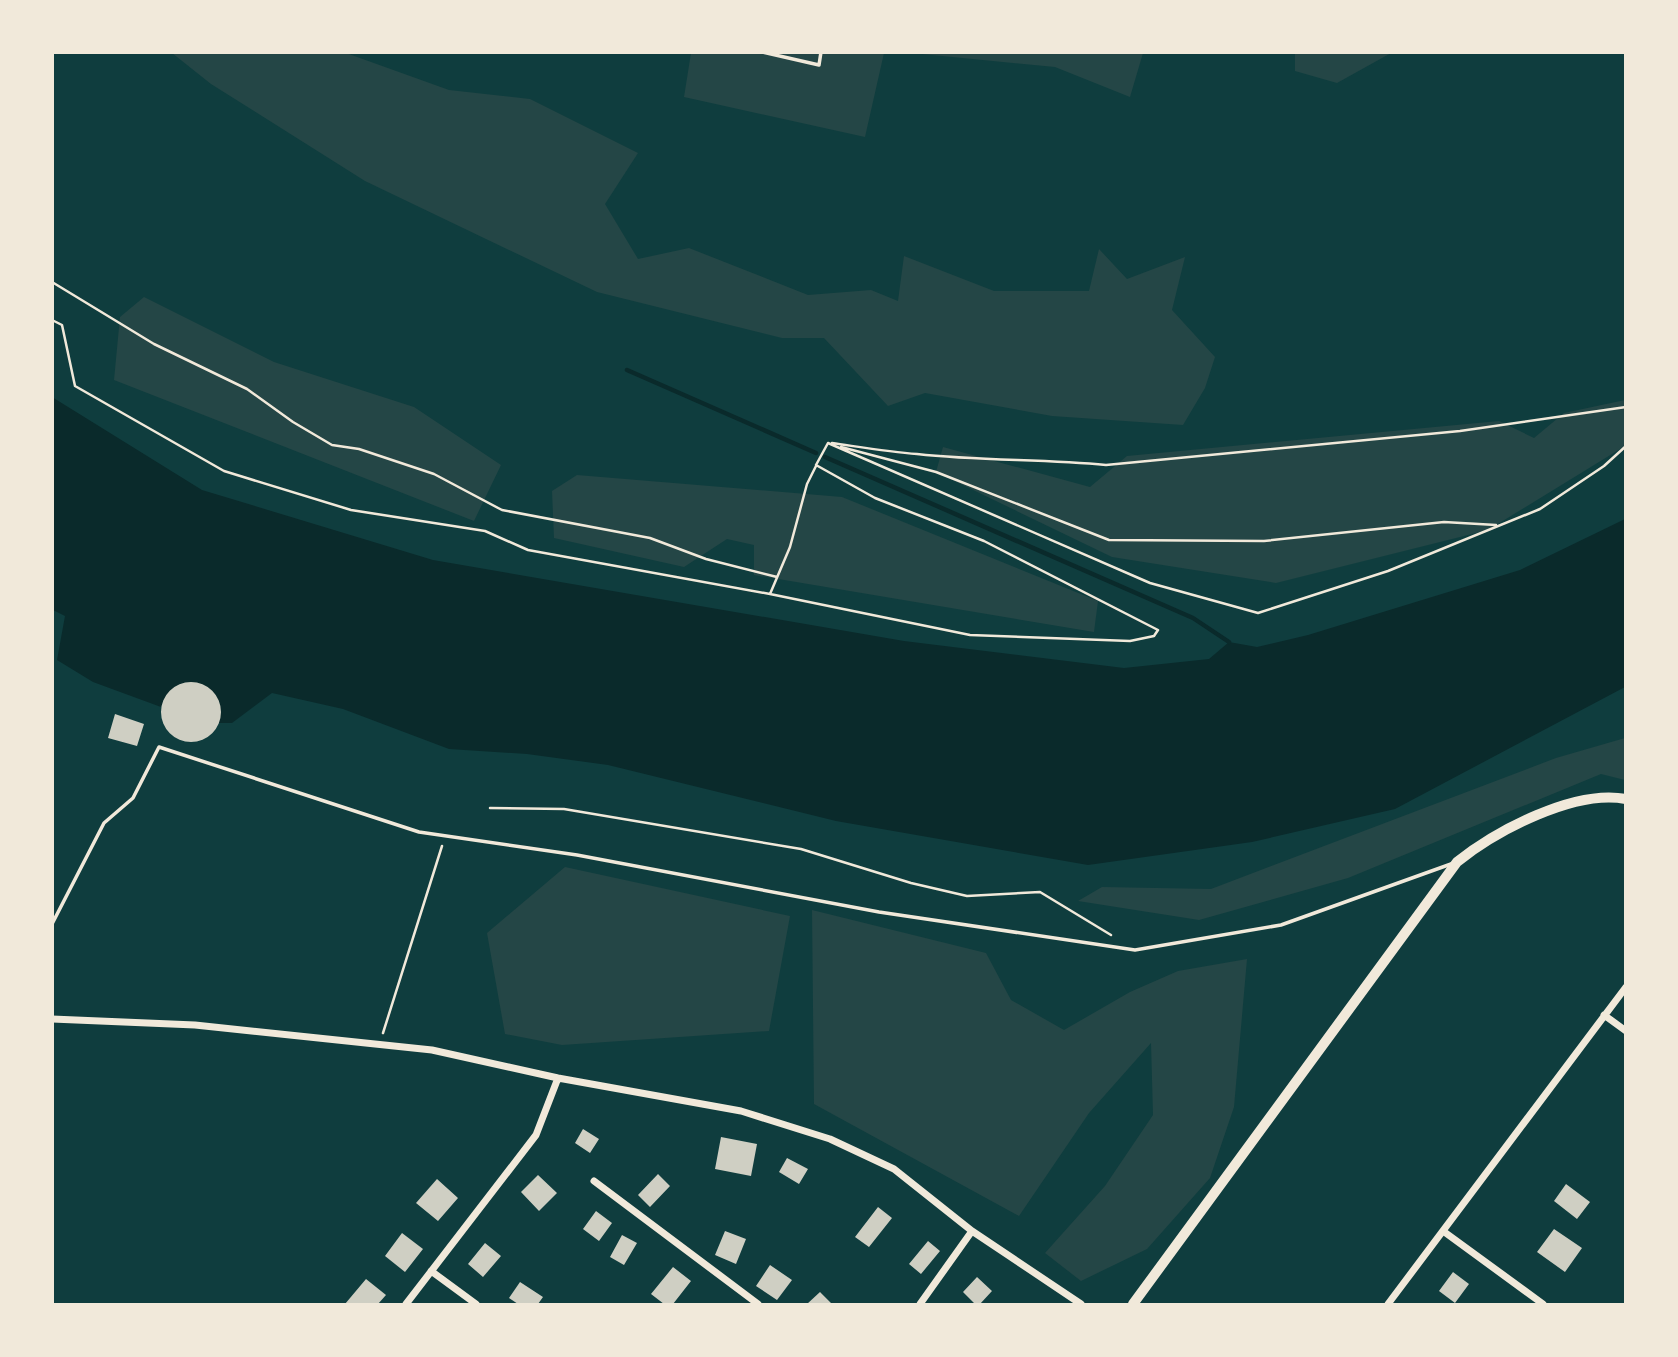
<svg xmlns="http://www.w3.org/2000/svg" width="1678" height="1357" font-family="Ubuntu,sans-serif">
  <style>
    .green { fill: #244646 }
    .water { fill: #0a2a2b }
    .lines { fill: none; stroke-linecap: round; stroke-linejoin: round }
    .stream { stroke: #0a2a2b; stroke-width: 4.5 }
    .building { fill: #cfcfc3 }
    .path { stroke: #f1e9da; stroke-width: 2.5 }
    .service { stroke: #f1e9da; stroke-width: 3.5 }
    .minor { stroke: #f1e9da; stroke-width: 7 }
    .tertiary { stroke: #f1e9da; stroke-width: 10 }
  </style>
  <rect width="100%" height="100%" fill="#0f3d3e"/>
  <!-- green -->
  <path class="green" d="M172,53H346L449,90L530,99L638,153L605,204L638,259L689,248L808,295L871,290L898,301L904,256L994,291H1089L1099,249L1127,279L1185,257L1172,310L1215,357L1205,388L1183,425L1052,416L925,393L888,406L824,338H782L597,292L365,181L211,84Z
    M691,53H884L865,137L684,97Z
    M912,53H1143L1130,97L1055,67Z
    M1295,53V52L1391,53L1337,83L1295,71Z
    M144,297L274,362L414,407L501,465L474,521L114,380L120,317Z
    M1625,400V446L1488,530L1276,583L1112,557L936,472L943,447L1090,487L1127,456L1499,421L1534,438L1564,413Z
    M577,475L842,497L1098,601L1094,632L754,575V545L727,539L684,567L554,538L552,491Z
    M1625,738V780L1601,774L1348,878L1199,920L1078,901L1102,887L1211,889L1556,758Z
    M565,867L790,916L769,1031L562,1045L505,1034L487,933Z
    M812,910L986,953L1011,1000L1064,1030L1130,992L1178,971L1247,959L1234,1107L1210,1178L1147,1249L1081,1281L1045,1253L1105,1186L1153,1115L1151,1043L1089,1113L1019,1216L814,1104Z"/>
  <!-- water -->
  <path class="water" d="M52,397L202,490L433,560L904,641L1124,668L1209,659L1229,642L1257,647L1308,635L1520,570L1625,519V687L1395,809L1252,842L1088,865L836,821L608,765L527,754L449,749L343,709L272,693L232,723H219C226,680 175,666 161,707L93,682L57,660L65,616L53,610Z"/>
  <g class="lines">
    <!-- stream -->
    <path class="stream" d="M627,370L816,453
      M825,457L1193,618L1229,642"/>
  </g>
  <!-- building -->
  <path class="building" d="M161 712a30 30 0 1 1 60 0a30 30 0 1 1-60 0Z
    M115,714L144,724L137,746L108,738Z
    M583,1129L599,1139L590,1153L575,1143Z
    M721,1137L757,1144L751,1176L715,1169Z
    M787,1158L808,1169L799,1184L779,1172Z
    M658,1174L670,1186L650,1207L638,1195Z
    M538,1175L557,1193L539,1211L521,1192Z
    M437,1179L458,1198L438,1221L416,1203Z
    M1566,1184L1590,1202L1577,1219L1554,1201Z
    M878,1207L892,1218L869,1247L855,1237Z
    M596,1211L612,1223L599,1241L583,1229Z
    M1554,1229L1582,1248L1565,1272L1537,1252Z
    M725,1231L746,1239L736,1264L715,1255Z
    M402,1233L423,1249L405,1272L385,1256Z
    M622,1235L637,1243L624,1265L610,1257Z
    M928,1241L940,1251L921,1274L909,1264Z
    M485,1243L501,1256L483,1277L468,1264Z
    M770,1265L792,1280L777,1300L756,1286Z
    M673,1267L691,1281L673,1304H664L651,1294Z
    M1453,1272L1469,1284L1455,1303L1439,1291Z
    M977,1277L992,1291L980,1304H975L963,1292Z
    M366,1279L386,1295L378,1304H345Z
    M520,1282L543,1297L538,1304H518L509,1298Z
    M820,1292L832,1304H807Z"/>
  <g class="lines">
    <!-- path -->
    <path class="path" d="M52,282L154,344L247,389L293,422L332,445L359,449L434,474L502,510L650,538L706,559L777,577
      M52,320L62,325L75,386L224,471L351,510L485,531L528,550L770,594L970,635L1130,641L1154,636L1158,630L984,541L875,498L816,465L828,443L1150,583L1258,613L1388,571L1540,509L1604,466L1626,446
      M832,443C860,447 889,452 917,454C980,461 1043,459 1106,465L1460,431L1626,407
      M841,447L936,472L1109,540L1264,541L1444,522L1496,525
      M770,594L790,547L807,484L816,466
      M490,808L564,809L801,849L911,883L967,896L1040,892L1111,935
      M383,1033L442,846"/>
    <!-- service -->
    <path class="service" d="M762,52L819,65L821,52
      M52,924L104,823L133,798L159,747L419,832L577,855L879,912L1135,950L1281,925L1451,864"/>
    <!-- minor -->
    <path class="minor" d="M1604,1015L1626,1031
      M52,1019L195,1025L432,1050L558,1078L741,1111L830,1139L894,1169L972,1231L1081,1304
      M594,1181L758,1304
      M1443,1231L1543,1304
      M431,1271L476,1304
      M406,1304L536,1135L558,1078
      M920,1304L972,1231
      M1388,1304L1626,987"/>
    <!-- tertiary -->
    <path class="tertiary" d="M1133,1304L1457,862C1496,831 1574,789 1626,799"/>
  </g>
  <!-- border -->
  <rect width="1678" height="1357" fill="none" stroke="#f1e9da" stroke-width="108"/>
</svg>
